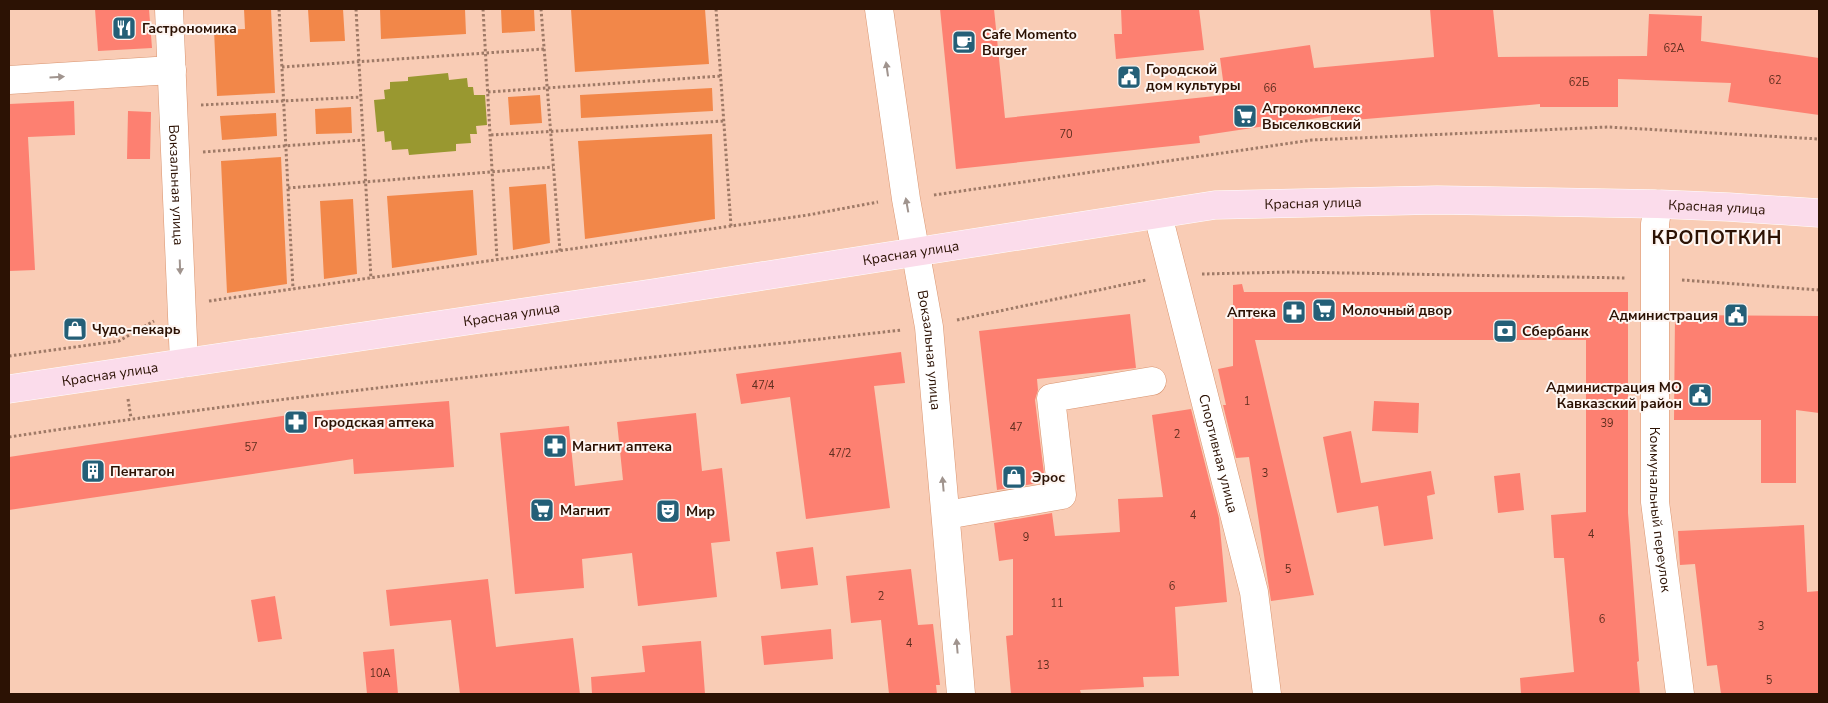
<svg xmlns="http://www.w3.org/2000/svg" width="1828" height="703" font-family="'Nunito Sans',sans-serif">
  <style>
    .green { fill: #f28749 }
    .water { fill: #999830 }
    .building { fill: #fd8071 }
    .lines { fill: none; stroke-linecap: round; stroke-linejoin: round }
    .minor-casing { stroke: #d9946f; stroke-width: 29 }
    .major-casing { stroke: #fff; stroke-width: 29 }
    .path { stroke: #9f7a67; stroke-width: 3; stroke-dasharray: 2.5 2.5; stroke-linecap: butt }
    .minor { stroke: #fff; stroke-width: 28 }
    .major { stroke: #fbdceb; stroke-width: 28 }
    .oneway { fill: #a0948e }
    .labels { text-anchor: middle; dominant-baseline: central; stroke-width: 4; stroke-linejoin: round; paint-order: stroke }
    .number-label { font-size: 11px; fill: #602e1f }
    .poi-label { font-size: 14px; font-weight: bold; fill: #2c1204; stroke: #fef6f2; text-anchor: start }
    .street-label { font-size: 14px; fill: #2c1204; stroke: #fef6f2 }
    .district-label { font-size: 19px; font-weight: bold; letter-spacing: 1px; fill: #2c1204; stroke: #fef6f2 }
  </style>
  <rect width="100%" height="100%" fill="#f9ccb5"/>
  <!-- green -->
  <path class="green" d="M244,9H271L275,93L217,96L214,30L245,29Z
    M308,9H343L345,41L310,42Z
    M380,9H465L466,34L381,39Z
    M501,9H534L535,31L502,33Z
    M571,9H705L709,64L575,72Z
    M712,88L713,111L581,118L580,95Z
    M540,95L542,123L510,125L508,97Z
    M351,107L352,133L316,134L315,109Z
    M276,113L277,136L222,140L220,116Z
    M712,134L715,219L585,239L578,141Z
    M281,157L287,284L227,293L221,161Z
    M546,184L550,243L513,250L509,187Z
    M473,190L477,255L392,268L387,196Z
    M353,199L357,274L324,279L320,201Z"/>
  <!-- water -->
  <path class="water" d="M448,73L449,80L467,78L468,87H473L474,95H485L487,125L476,126L477,134H470L471,143L456,144V151L409,155L408,149L392,150L391,141L385,142L384,131L377,132L374,100L385,99L384,90L390,89V82L408,81V77Z"/>
  <!-- building -->
  <path class="building" d="M95,9H149L152,48L98,51Z
    M940,9H994L1005,118L1225,95L1220,58L1310,45L1314,68L1434,57L1430,9H1493L1498,57L1647,56L1649,14L1702,16L1701,41L1819,58V115L1728,102L1731,83L1618,79V107H1540V104L1331,122V116L1199,136L1200,143L956,169Z
    M1121,9H1199L1204,50L1116,59L1114,34H1122Z
    M74,101L75,135L28,137L35,270L9,271V104Z
    M128,111L151,112L150,159H127Z
    M1242,284L1244,292H1628V513L1639,661L1637,662L1640,694H1521L1520,678L1574,672L1564,558H1554L1551,515L1586,512V340H1255L1314,595L1271,601L1249,457L1236,458L1223,405H1226L1218,369L1233,366V285Z
    M1130,314L1136,368L1037,379L1038,390L1035,400L1045,482L997,490L979,331Z
    M1675,315L1819,316V413L1796,410V483H1761V420H1674Z
    M901,352L905,383L874,386L890,508L806,519L790,397L741,404L736,374Z
    M449,401L454,467L354,474L353,459L9,510V457L315,411Z
    M1374,401L1419,403L1418,433L1372,431Z
    M1191,409L1219,518L1227,602L1175,607L1179,676L1143,677L1144,687L1080,690L1081,694H1011L1006,636L1013,635V559L999,561L994,523L1052,513L1055,536L1120,532L1118,499L1163,497L1152,415Z
    M696,413L702,471L722,468L730,541L711,543L717,597L638,606L632,553L582,559L584,588L515,594L500,433L569,426L575,486L623,480L617,422Z
    M1351,431L1361,483L1431,471L1435,494L1427,496L1433,539L1384,546L1378,506L1337,513L1323,437Z
    M1520,473L1524,510L1498,513L1494,476Z
    M1804,525L1807,592L1819,591V694H1721L1717,665L1707,666L1695,564L1680,565L1678,531Z
    M813,547L818,585L781,589L776,552Z
    M911,569L918,625L933,624L940,685H936L937,694H889L881,620L851,623L846,576Z
    M488,579L496,647L573,638L580,694H460L451,620L390,626L386,590Z
    M275,596L282,639L258,642L251,600Z
    M831,629L833,659L764,665L761,636Z
    M701,641L705,694H592L591,677L645,672L642,646Z
    M394,649L398,694H367L363,652Z"/>
  <g class="lines">
    <!-- minor casing -->
    <g class="minor-casing">
      <g id="minor">
        <path id="s1" d="M169,9L184,363"/>
        <path id="s2" d="M879,9L906,199L929,327L961,694"/>
        <path d="M9,80L172,70"/>
        <path id="s3" d="M1658,204L1655,224V502L1680,694"/>
        <path id="s4" d="M1158,215L1254,592L1267,694"/>
        <path d="M946,515L1062,495L1051,398L1152,381"/>
      </g>
    </g>
    <!-- major casing -->
    <g class="major-casing">
      <g id="major">
        <path id="s5" d="M9,389L654,293L1215,205L1437,200L1658,204L1728,207L1819,213"/>
      </g>
    </g>
    <!-- path -->
    <path class="path" d="M279,9L293,289
      M356,9L371,279
      M483,9L497,259
      M541,9L560,251
      M716,9L731,226
      M282,67L544,49
      M488,92L721,76
      M201,105L361,97
      M491,135L724,121
      M203,152L363,140
      M288,188L553,167
      M934,195L1312,140L1608,127L1819,139
      M1202,274L1290,272L1626,278
      M1682,280L1819,290
      M209,301L808,215L878,202
      M957,320L1146,280
      M9,356L119,341L154,321
      M128,399L131,418
      M9,437C305,392 604,363 902,330"/>
    <!-- minor -->
    <use href="#minor" class="minor"/>
    <!-- major -->
    <use href="#major" class="major"/>
  </g>
  <!-- one-way arrows -->
  <defs><path id="oneway-solid" d="M-6-.8H1V-3.2L6.5 0L1 3.2V.8H-6Z" transform="scale(1.25)"/></defs>
  <g class="oneway">
    <use href="#oneway-solid" transform="translate(887 69) rotate(-98)"/>
    <use href="#oneway-solid" transform="translate(57 77) rotate(-3)"/>
    <use href="#oneway-solid" transform="translate(907 205) rotate(-100)"/>
    <use href="#oneway-solid" transform="translate(180 267) rotate(88)"/>
    <use href="#oneway-solid" transform="translate(943 484) rotate(-95)"/>
    <use href="#oneway-solid" transform="translate(957 646) rotate(-95)"/>
  </g>
  <!-- icons -->
  <defs>
    <g id="restaurant-square" transform="scale(1.25)"><rect x="-9" y="-9" width="18" height="18" rx="4" fill="#245f77" stroke="#fef6f2"/><path d="M-5-6h1v4h1v-4h1v4h1v-4h1v5L-1.5 .5V6h-2V.5L-5-1ZM5-6V6H3V1.5H1.5Q1.5-4 5-6Z" fill="#fff"/></g>
    <g id="cafe-square" transform="scale(1.25)"><rect x="-9" y="-9" width="18" height="18" rx="4" fill="#245f77" stroke="#fef6f2"/><path d="M-5.5-4.5H6V0H3Q3 3.5 0 3.5H-2.5Q-5.5 3.5-5.5 0ZM3-3.2v2h1.7v-2ZM-6 4.5H4V6H-6Z" fill="#fff"/></g>
    <g id="civic-square" transform="scale(1.25)"><rect x="-9" y="-9" width="18" height="18" rx="4" fill="#245f77" stroke="#fef6f2"/><path d="M-.6-6.5H3V-4.5H.6V-3L4-1V1h2V6H-6V1h2V-1L-.6-3ZM-1.2 2.5V6h2.4V2.5Z" fill="#fff"/></g>
    <g id="supermarket-square" transform="scale(1.25)"><rect x="-9" y="-9" width="18" height="18" rx="4" fill="#245f77" stroke="#fef6f2"/><path d="M-6-5.5h2.5l.6 2H6L4.5 2H-2.5L-4.4-4H-6ZM-1.5 3.2a1.3 1.3 0 1 0 .1 0ZM3 3.2a1.3 1.3 0 1 0 .1 0Z" fill="#fff"/></g>
    <g id="pharmacy-square" transform="scale(1.25)"><rect x="-9" y="-9" width="18" height="18" rx="4" fill="#245f77" stroke="#fef6f2"/><path d="M-2-6h4v4h4v4h-4v4h-4v-4h-4v-4h4Z" fill="#fff"/></g>
    <g id="shop-square" transform="scale(1.25)"><rect x="-9" y="-9" width="18" height="18" rx="4" fill="#245f77" stroke="#fef6f2"/><path d="M-5-2.5h2.3a2.7 3.5 0 0 1 5.4 0H5L5.5 6h-11ZM-1.5-2.5h3a1.5 2.3 0 0 0-3 0Z" fill="#fff"/></g>
    <g id="bank-square" transform="scale(1.25)"><rect x="-9" y="-9" width="18" height="18" rx="4" fill="#245f77" stroke="#fef6f2"/><path d="M-6-4H6V4H-6ZM0-2.3a2.3 2.3 0 1 0 0 4.6a2.3 2.3 0 1 0 0-4.6Z" fill="#fff"/></g>
    <g id="building-square" transform="scale(1.25)"><rect x="-9" y="-9" width="18" height="18" rx="4" fill="#245f77" stroke="#fef6f2"/><path d="M-4-6H4V6H1V3H-1V6H-4ZM-2.5-4.3h1.7v1.8h-1.7ZM.8-4.3h1.7v1.8H.8ZM-2.5-1h1.7V.8h-1.7ZM.8-1h1.7V.8H.8Z" fill="#fff"/></g>
    <g id="theatre-square" transform="scale(1.25)"><rect x="-9" y="-9" width="18" height="18" rx="4" fill="#245f77" stroke="#fef6f2"/><path d="M-5-5.5Q0-4 5-5.5V0Q5 5 0 6Q-5 5-5 0ZM-3.3-2.5H-1v1.5H-3.3ZM1-2.5H3.3v1.5H1ZM-2.8 1Q0 5.5 2.8 1Z" fill="#fff"/></g>
  </defs>
  <g fill-rule="evenodd">
    <use href="#restaurant-square" x="124" y="28"/>
    <use href="#cafe-square" x="964" y="42"/>
    <use href="#civic-square" x="1129" y="77"/>
    <use href="#supermarket-square" x="1245" y="116"/>
    <use href="#supermarket-square" x="1324" y="310"/>
    <use href="#pharmacy-square" x="1294" y="312"/>
    <use href="#civic-square" x="1736" y="315"/>
    <use href="#shop-square" x="75" y="329"/>
    <use href="#bank-square" x="1505" y="331"/>
    <use href="#civic-square" x="1700" y="395"/>
    <use href="#pharmacy-square" x="296" y="422"/>
    <use href="#pharmacy-square" x="555" y="446"/>
    <use href="#building-square" x="93" y="471"/>
    <use href="#shop-square" x="1014" y="477"/>
    <use href="#supermarket-square" x="542" y="510"/>
    <use href="#theatre-square" x="668" y="511"/>
  </g>
  <g class="labels">
    <!-- number labels -->
    <g class="number-label">
      <text x="1674" y="48">62А</text>
      <text x="1775" y="80">62</text>
      <text x="1579" y="82">62Б</text>
      <text x="1270" y="88">66</text>
      <text x="1066" y="134">70</text>
      <text x="763" y="385">47/4</text>
      <text x="1247" y="401">1</text>
      <text x="1607" y="423">39</text>
      <text x="1016" y="427">47</text>
      <text x="1177" y="434">2</text>
      <text x="251" y="447">57</text>
      <text x="840" y="453">47/2</text>
      <text x="1265" y="473">3</text>
      <text x="1193" y="515">4</text>
      <text x="1591" y="534">4</text>
      <text x="1026" y="537">9</text>
      <text x="1288" y="569">5</text>
      <text x="1172" y="586">6</text>
      <text x="881" y="596">2</text>
      <text x="1057" y="603">11</text>
      <text x="1602" y="619">6</text>
      <text x="1761" y="626">3</text>
      <text x="909" y="643">4</text>
      <text x="1043" y="665">13</text>
      <text x="380" y="673">10А</text>
      <text x="1769" y="680">5</text>
    </g>
    <!-- poi labels -->
    <g class="poi-label">
      <text x="142" y="28">Гастрономика</text>
      <text x="982" y="34">Cafe Momento<tspan x="982" dy="16">Burger</tspan></text>
      <text x="1146" y="69">Городской<tspan x="1146" dy="16">дом культуры</tspan></text>
      <text x="1262" y="108">Агрокомплекс<tspan x="1262" dy="16">Выселковский</tspan></text>
      <text x="1342" y="310">Молочный двор</text>
      <text x="1276" y="312" text-anchor="end">Аптека</text>
      <text x="1718" y="315" text-anchor="end">Администрация</text>
      <text x="92" y="329">Чудо-пекарь</text>
      <text x="1522" y="331">Сбербанк</text>
      <text x="1682" y="387" text-anchor="end">Администрация МО<tspan x="1682" dy="16">Кавказский район</tspan></text>
      <text x="314" y="422">Городская аптека</text>
      <text x="572" y="446">Магнит аптека</text>
      <text x="110" y="471">Пентагон</text>
      <text x="1032" y="477">Эрос</text>
      <text x="560" y="510">Магнит</text>
      <text x="686" y="511">Мир</text>
    </g>
    <!-- street labels -->
    <g class="street-label">
      <text stroke="none"><textPath href="#s1" startOffset="176">Вокзальная улица</textPath></text>
      <text stroke="none"><textPath href="#s5" startOffset="1318">Красная улица</textPath></text>
      <text stroke="none"><textPath href="#s5" startOffset="1722">Красная улица</textPath></text>
      <text stroke="none"><textPath href="#s5" startOffset="912">Красная улица</textPath></text>
      <text stroke="none"><textPath href="#s5" startOffset="508">Красная улица</textPath></text>
      <text stroke="none"><textPath href="#s2" startOffset="345">Вокзальная улица</textPath></text>
      <text stroke="none"><textPath href="#s5" startOffset="102">Красная улица</textPath></text>
      <text stroke="none"><textPath href="#s4" startOffset="246">Спортивная улица</textPath></text>
      <text stroke="none"><textPath href="#s3" startOffset="306">Коммунальный переулок</textPath></text>
    </g>
    <!-- district labels -->
    <g class="district-label">
      <text x="1717" y="238">КРОПОТКИН</text>
    </g>
  </g>
  <!-- border -->
  <rect width="1828" height="703" fill="none" stroke="#2c1204" stroke-width="20"/>
</svg>
